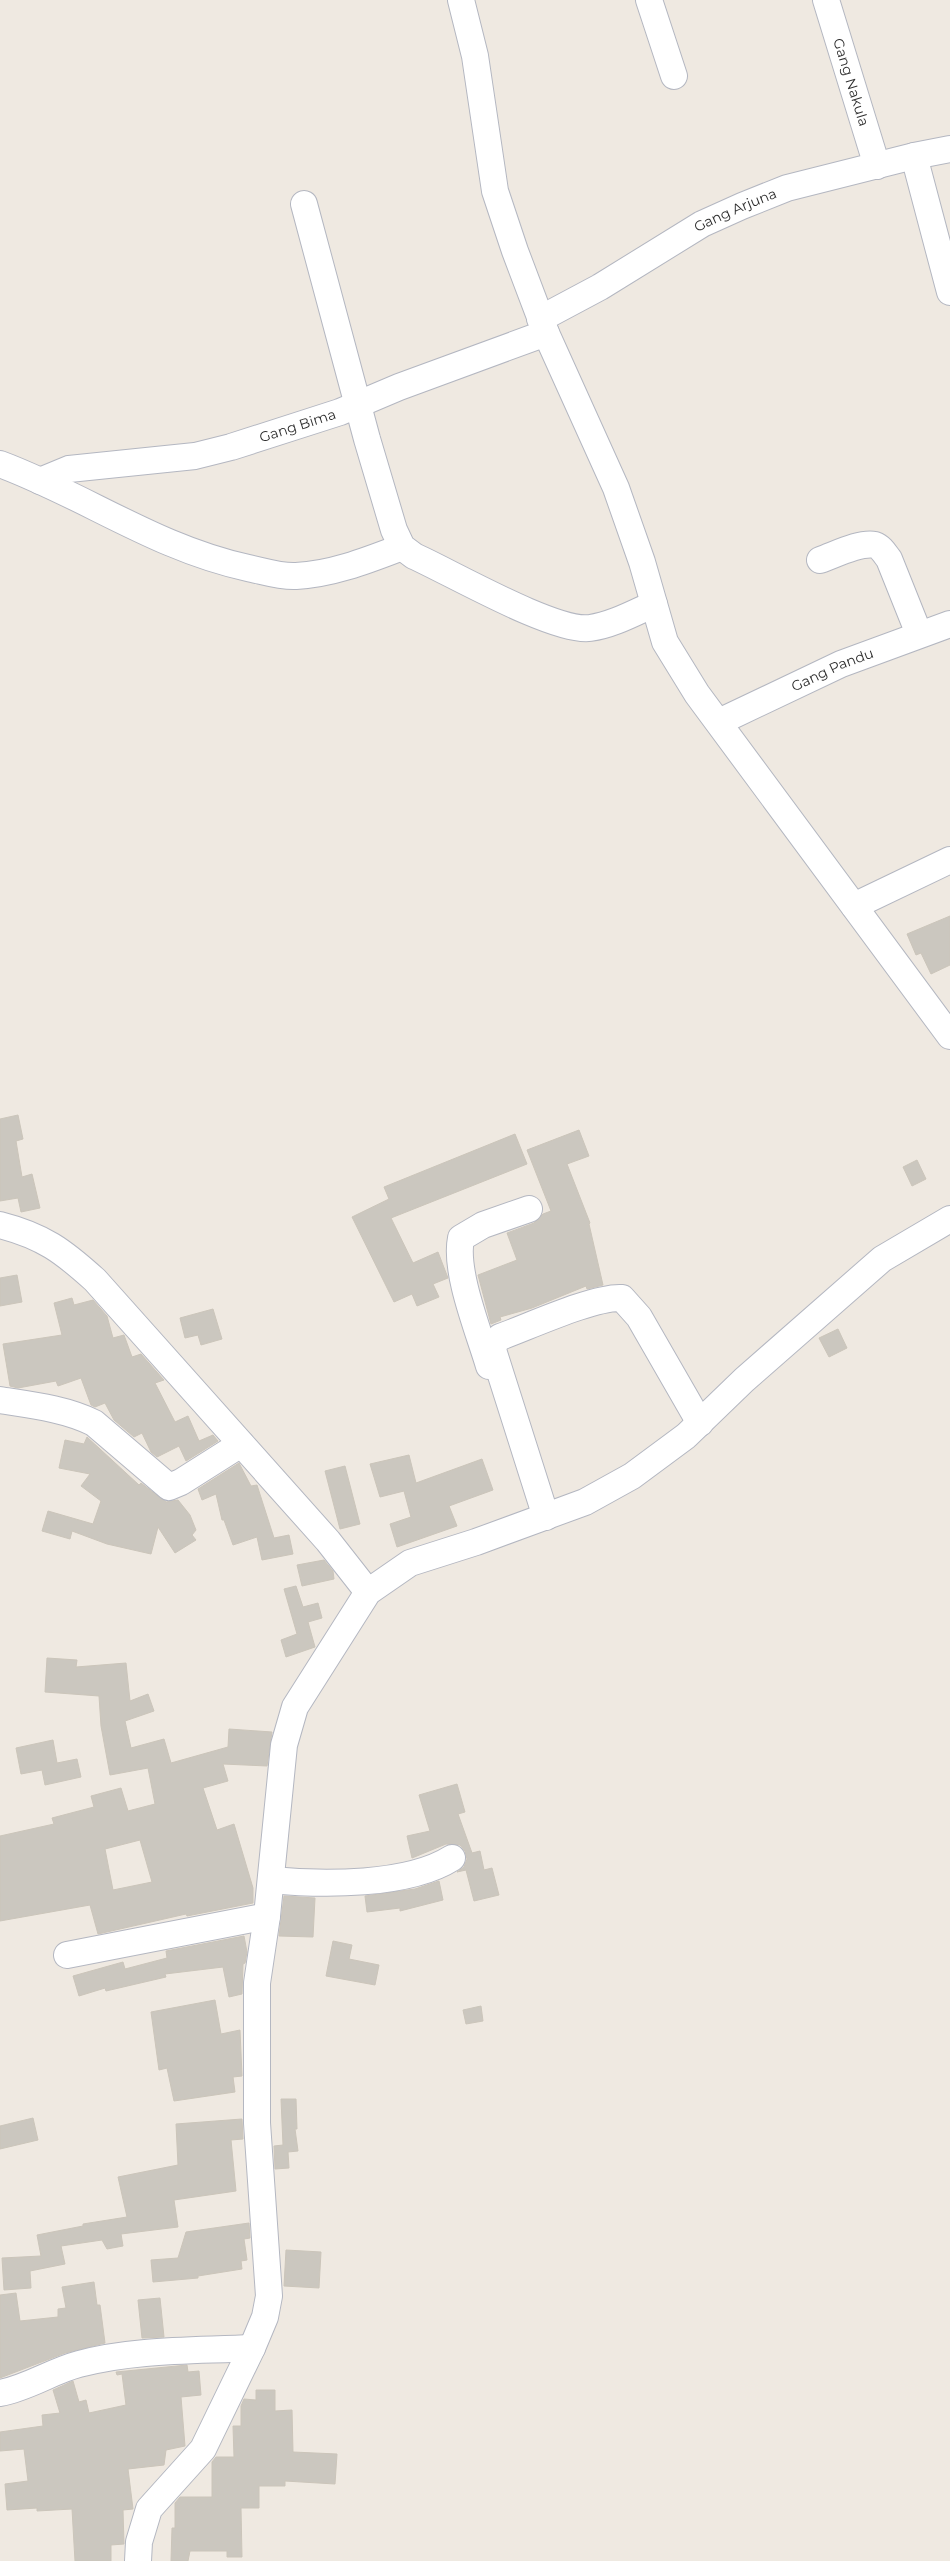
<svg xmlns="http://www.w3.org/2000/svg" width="950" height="2561" font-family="Montserrat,sans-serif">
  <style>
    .building { fill: #cbc7bf; stroke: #cbc5ba; fill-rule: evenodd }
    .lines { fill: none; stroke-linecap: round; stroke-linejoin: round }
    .minor-casing { stroke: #b4b7c1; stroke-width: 28 }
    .minor { stroke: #fff; stroke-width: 26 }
    .labels { text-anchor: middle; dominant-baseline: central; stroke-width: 4.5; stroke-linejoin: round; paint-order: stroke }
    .street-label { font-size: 14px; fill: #2e2e2e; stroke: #fff }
  </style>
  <rect width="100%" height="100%" fill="#efe9e1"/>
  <!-- building -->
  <path class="building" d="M950,916V965L931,974L921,953L916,955L907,934Z
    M18,1115L23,1139L16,1141L22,1177L32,1174L40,1208L21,1212L18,1198L0,1201V1119Z
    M579,1130L589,1156L567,1164L590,1223L589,1224L603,1285L587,1289L586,1286L532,1308L500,1317L501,1320L491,1324L478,1275L517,1260L507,1233L534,1223L543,1214L551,1211L527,1150Z
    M515,1134L527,1164L391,1218L413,1263L438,1252L448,1278L433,1284L439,1297L417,1306L412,1294L394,1302L352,1217L389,1199L384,1187Z
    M917,1160L926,1179L912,1186L903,1167Z
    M17,1275L22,1302L0,1306V1278Z
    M72,1298L74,1305L93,1300L107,1316L113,1338L124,1335L132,1357L141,1354L164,1380L155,1383L175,1422L188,1416L199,1441L213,1435L218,1441L186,1461L179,1446L157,1457L151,1452L142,1433L134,1437L114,1420L105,1403L95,1407L91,1405L81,1378L58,1386L56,1381L18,1388L10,1386L3,1344L62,1335L54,1303Z
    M213,1309L222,1339L201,1345L198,1335L185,1338L180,1318Z
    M838,1329L847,1348L829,1357L819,1338Z
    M87,1437L139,1485L141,1483L166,1502L178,1500L190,1515L196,1530L192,1535L196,1540L175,1553L158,1527L151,1554L107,1544L72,1531L70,1539L42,1531L48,1511L93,1524L101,1501L81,1486L90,1474L59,1468L65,1440L84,1444Z
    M409,1455L416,1483L482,1459L493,1490L449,1506L457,1526L397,1547L390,1524L411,1517L404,1491L380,1497L370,1464Z
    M239,1463L251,1486L257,1485L274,1538L289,1535L293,1554L262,1560L257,1537L233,1545L224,1520H222L216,1494L202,1500L198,1489Z
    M345,1466L360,1524L340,1529L325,1471Z
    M324,1560L333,1571L334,1579L302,1586L297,1565Z
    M296,1586L303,1607L318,1603L322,1618L308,1622L315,1647L286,1657L281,1640L297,1634L284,1589Z
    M47,1658L77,1660L76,1667L126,1663L130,1701L148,1694L154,1711L125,1721L131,1748L164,1739L171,1763L228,1747L229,1729L272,1732L267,1766L223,1764L228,1781L203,1788L217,1830L234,1824L253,1888V1903L187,1916L186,1914L98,1934L90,1905L0,1921V1836L54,1824L52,1818L94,1807L91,1796L121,1788L128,1811L155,1804L148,1768L110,1775L101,1726L99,1696L45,1692ZM140,1840L152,1882L113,1890L105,1849Z
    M53,1740L57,1763L77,1759L81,1777L45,1785L42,1770L21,1774L16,1748Z
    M457,1784L465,1812L458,1814L472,1853L480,1851L484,1870L492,1868L499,1895L474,1901L466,1870L457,1872L464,1867L467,1859L465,1851L460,1845L446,1844L412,1858L407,1836L430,1831L419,1795Z
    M439,1881L443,1900L400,1911V1908L367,1912L365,1896L415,1889Z
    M284,1896L315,1898L313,1937L279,1936Z
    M244,1936L247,1952L245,1963L243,1964L242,1994L229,1997L223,1967L165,1974L166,1977L106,1991L105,1988L79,1996L73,1976L123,1962L125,1969L167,1958L166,1951Z
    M333,1941L352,1945L349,1959L379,1965L375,1985L326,1976Z
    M215,2000L221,2034L240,2030L242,2076L233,2077L235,2092L174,2101L167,2068L159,2070L151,2012Z
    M481,2006L483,2021L466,2024L463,2010Z
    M281,2099H296L297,2129H295L298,2151L288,2152L289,2168L275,2169L274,2146L283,2145Z
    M33,2118L38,2140L0,2149V2126Z
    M242,2119L243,2139L231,2140L236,2191L174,2200L178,2227L121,2234L123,2246L107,2249L102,2240L61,2246L65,2264L30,2271L31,2288L4,2290L2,2258L41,2256L37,2235L83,2226V2224L127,2217L118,2177L178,2165L176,2124Z
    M249,2223L250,2238L244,2239L247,2260L241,2261L242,2269L198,2276V2278L153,2282L151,2260L178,2258L186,2232Z
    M286,2250L321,2252L319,2288L284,2286Z
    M94,2282L97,2305H100L105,2343L65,2353L0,2378V2295L16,2293L20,2321L58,2317V2309L66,2308L62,2287Z
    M160,2298L164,2337L142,2338L138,2300Z
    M187,2365L188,2372L199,2371L201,2395L181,2397L185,2446L166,2450L164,2465L128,2469L133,2509L123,2510L124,2544L111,2545V2561H75L72,2509L37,2511V2508L7,2510L5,2484L28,2481L24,2449L0,2451V2432L43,2426L42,2415L60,2413L53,2390L73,2381L79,2402L86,2400L89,2413L126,2405L122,2374L117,2375L116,2372Z
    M256,2390H275V2411L292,2410L293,2452L337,2454L335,2484L285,2481V2486H259V2508H241L242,2557H227V2551H190L188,2561H171L172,2528H175V2503L180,2497H212V2462L216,2457H234L233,2426H241V2406L244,2399L256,2400Z"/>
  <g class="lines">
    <!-- minor casing -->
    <g class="minor-casing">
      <g id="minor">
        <path d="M461,0L475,56L495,191L515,251L546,333L616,488L642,562L665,642L697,694L950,1036"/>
        <path d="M649,0L674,76"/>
        <path id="s1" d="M826,0L877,166"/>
        <path d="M914,156L950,292"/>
        <path d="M304,204L367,439L394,530L402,547L414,556C450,572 555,633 590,628C612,625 634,613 654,604"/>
        <path id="s2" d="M540,319L600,287L702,224L742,206L787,188L914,156L950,149"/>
        <path d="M0,464C86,496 156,548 248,568C263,571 281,577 296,576C333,574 368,560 402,547"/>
        <path id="s3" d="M40,481L69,469L195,456L231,447L340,412L399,387L546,333"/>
        <path d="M820,560C835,555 859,542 875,545C881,547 885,554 889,559L919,634"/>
        <path id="s4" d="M719,722L841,664L950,624"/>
        <path d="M854,906L950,860"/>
        <path d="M0,1225C43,1236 63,1251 95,1280L328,1541L368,1592"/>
        <path d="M489,1366C479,1332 454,1272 461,1238L483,1225L529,1209"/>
        <path d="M0,1400C32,1405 66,1409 94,1423L169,1487L181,1482L241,1444"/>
        <path d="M546,1517L493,1350L495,1342L500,1337C528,1327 595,1296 622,1298L639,1317L700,1423"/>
        <path d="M271,1880C322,1885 408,1886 452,1858"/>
        <path d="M67,1955L267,1916"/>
        <path d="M0,2393C28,2388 52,2371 79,2364C135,2349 196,2351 252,2348"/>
        <path d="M138,2561L139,2542L149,2509L203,2449L252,2348L265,2317L269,2296L257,2123V1983L267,1916L284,1745L295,1707L368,1592L410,1563L476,1542L585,1502L632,1476L686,1436L744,1380L882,1259L950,1219"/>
      </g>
    </g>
    <!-- minor -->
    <use href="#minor" class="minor"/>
  </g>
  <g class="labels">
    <!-- street labels -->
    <g class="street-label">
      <text stroke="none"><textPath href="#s1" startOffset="86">Gang Nakula</textPath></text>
      <text stroke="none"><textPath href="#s2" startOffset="224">Gang Arjuna</textPath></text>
      <text stroke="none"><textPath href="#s3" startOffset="265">Gang Bima</textPath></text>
      <text stroke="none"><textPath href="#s4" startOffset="125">Gang Pandu</textPath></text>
    </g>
  </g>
</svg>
